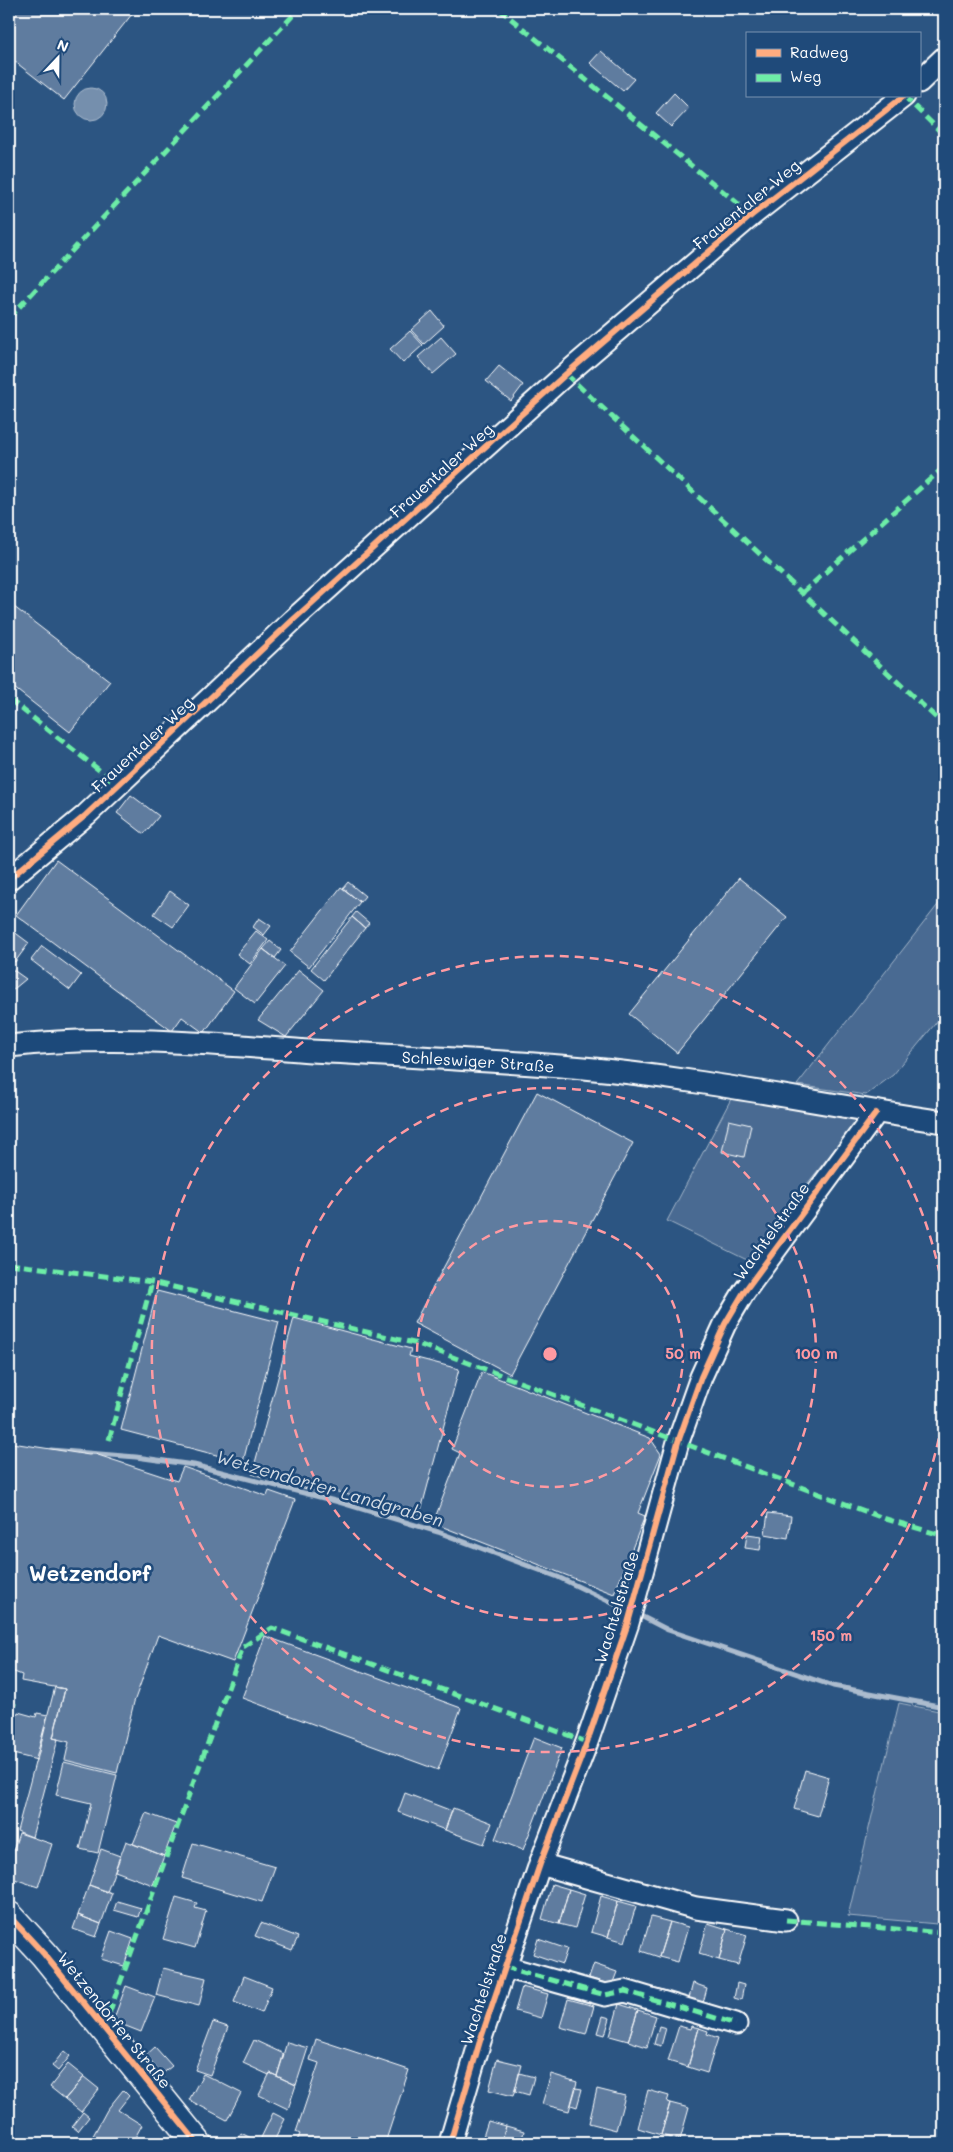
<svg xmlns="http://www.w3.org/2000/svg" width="953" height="2152" font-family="Mali,sans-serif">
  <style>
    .green { fill: #486b92; stroke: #a4b5c8 }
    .water { fill: #748fad; stroke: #acbcce }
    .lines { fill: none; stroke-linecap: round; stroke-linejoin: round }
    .stream { stroke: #acbcce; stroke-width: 5 }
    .building { fill: #5e7c9f; stroke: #fff }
    .street-casing { stroke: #fff; stroke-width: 25 }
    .secondary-casing { stroke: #fff; stroke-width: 31 }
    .street { stroke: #1f4a7a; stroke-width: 21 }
    .secondary { stroke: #1f4a7a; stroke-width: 28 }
    .quiet { stroke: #6deda7; stroke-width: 5; stroke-dasharray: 10 5; stroke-linecap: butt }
    .cycleway-casing { stroke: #1f4a7a; stroke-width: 9 }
    .cycleway { stroke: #ffac80; stroke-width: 6 }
    .ring { fill: none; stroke: #ff9aa2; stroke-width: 2.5; stroke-dasharray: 9 6 }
    .labels { text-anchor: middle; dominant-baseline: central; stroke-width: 5; stroke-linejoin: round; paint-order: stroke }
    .street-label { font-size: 16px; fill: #fff; stroke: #1f4a7a }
    .water-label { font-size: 18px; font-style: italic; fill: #d5dde6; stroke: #1f4a7a }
    .district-label { font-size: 21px; font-weight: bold; fill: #fff; stroke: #1f4a7a }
    .centre { fill: #ff9aa2; stroke: #1f4a7a; stroke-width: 2.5 }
    .ring-label { font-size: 15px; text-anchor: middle; font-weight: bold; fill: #ff9aa2; stroke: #1f4a7a; stroke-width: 5; stroke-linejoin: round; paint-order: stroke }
  </style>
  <rect width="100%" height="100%" fill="#2c5582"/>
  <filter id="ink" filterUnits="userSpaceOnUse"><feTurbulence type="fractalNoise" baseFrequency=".02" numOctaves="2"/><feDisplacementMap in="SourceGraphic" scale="10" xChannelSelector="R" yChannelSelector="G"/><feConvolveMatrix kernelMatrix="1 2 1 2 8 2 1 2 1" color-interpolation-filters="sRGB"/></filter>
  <g filter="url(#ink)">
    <!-- green -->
    <path class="green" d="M944,897V1013L893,1075L866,1095L797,1085Z
      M732,1097L860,1117L747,1260L667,1221Z
      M899,1703L944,1712V1891L937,1924L848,1916Z"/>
    <!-- water -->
    <path class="water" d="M75 104a16 16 0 1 1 32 0a16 16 0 1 1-32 0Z"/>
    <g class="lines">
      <!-- stream -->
      <path class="stream" d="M51,1450L136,1457L194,1465L339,1502L438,1532L558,1577L627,1610
        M635,1613L668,1630L833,1686L944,1707"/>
    </g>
    <!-- building -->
    <path class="building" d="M9,9H136L64,100L9,57Z
      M601,51L634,79L623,91L590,63Z
      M674,93L689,108L671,127L656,113Z
      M432,311L444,326L424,344L411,330Z
      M410,331L423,345L403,363L390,349Z
      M441,337L456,354L433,374L418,357Z
      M499,366L523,385L511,401L486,381Z
      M9,603L110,681L70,732L9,684Z
      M131,795L159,816L144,834L117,813Z
      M56,860L234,991L204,1033L182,1017L172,1031L16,915Z
      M739,878L787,917L677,1053L629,1014Z
      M348,882L365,896L360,902L343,888Z
      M341,887L360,902L309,967L290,952Z
      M170,891L189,905L173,927L154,914Z
      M356,912L369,923L365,928L352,917Z
      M352,917L365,928L324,980L311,969Z
      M259,918L271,926L264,935L253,927Z
      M9,928L29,943L15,962L9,958Z
      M256,931L268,940L250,964L237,954Z
      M270,941L281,950L275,958L263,949Z
      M42,946L81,975L70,990L31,960Z
      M263,949L285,966L255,1004L234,988Z
      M9,967L26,979L9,993Z
      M299,970L324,990L286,1037L258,1020Z
      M537,1092L633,1143L510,1374L414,1323Z
      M729,1120L751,1125L744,1157L722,1152Z
      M157,1291L279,1322L243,1462L121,1430Z
      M294,1318L411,1349L409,1356L459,1369L420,1514L319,1487L318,1492L252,1474Z
      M482,1372L650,1438L661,1454L638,1513L645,1516L614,1594L433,1523L460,1453L452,1449Z
      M12,1443L89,1455L95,1454L177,1481L183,1467L267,1496L269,1491L295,1500L233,1662L158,1635L134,1702L117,1773L65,1760L69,1742L53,1738L65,1689L21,1681L22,1675L9,1670V1453Z
      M768,1513L791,1516L788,1538L765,1534Z
      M747,1534L762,1536L760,1550L745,1548Z
      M265,1636L461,1708L438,1770L242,1698Z
      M55,1687L65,1689L53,1738L58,1739L32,1837L17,1831Z
      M18,1712L36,1717L37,1713L48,1715L37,1760L9,1753V1717L16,1719Z
      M534,1737L562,1748L523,1850L495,1839Z
      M64,1762L117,1775L98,1853L80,1849L91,1803L56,1795Z
      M805,1770L829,1777L818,1816L794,1809Z
      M405,1793L452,1811L445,1830L398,1812Z
      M453,1808L492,1823L484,1844L445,1830Z
      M146,1813L176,1824L164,1856L133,1844Z
      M19,1833L52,1844L38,1887L9,1877V1863Z
      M126,1841L164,1856L153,1885L115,1871Z
      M193,1843L275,1867L262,1902L182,1878Z
      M101,1849L120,1856L107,1892L89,1885Z
      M552,1884L569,1889L559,1924L542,1919Z
      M89,1885L112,1893L101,1924L78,1915Z
      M569,1889L585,1894L575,1928L559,1924Z
      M601,1896L618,1901L608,1937L591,1932Z
      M176,1897L197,1903L195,1908L206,1911L195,1948L163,1939Z
      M117,1901L141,1908L138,1917L114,1910Z
      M618,1901L636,1906L625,1942L608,1937Z
      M78,1915L101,1924L96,1937L73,1929Z
      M651,1917L670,1922L659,1957L641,1951Z
      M670,1922L688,1927L678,1962L659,1957Z
      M261,1923L298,1937L292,1950L255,1936Z
      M708,1923L727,1929L719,1960L699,1954Z
      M727,1929L747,1935L738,1965L719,1960Z
      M111,1931L133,1939L124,1966L101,1959Z
      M538,1939L567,1949L562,1964L533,1954Z
      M594,1964L617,1972L612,1985L589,1978Z
      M163,1968L206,1978L199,2006L156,1995Z
      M244,1976L272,1987L262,2013L234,2002Z
      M693,1983L707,1988L703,2003L689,1998Z
      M737,1983L744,1985L741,2000L734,1998Z
      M126,1986L155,1997L141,2032L113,2021Z
      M522,1987L548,1994L541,2018L515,2011Z
      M568,1999L594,2006L586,2034L560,2027Z
      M619,2004L638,2010L628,2041L610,2036Z
      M638,2010L656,2016L647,2047L628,2041Z
      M603,2016L610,2018L605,2035L598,2033Z
      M213,2022L228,2027L210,2075L195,2070Z
      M659,2026L666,2028L661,2046L654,2044Z
      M679,2026L690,2029L691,2026L699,2028L688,2067L668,2061Z
      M699,2028L708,2031L707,2034L718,2038L707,2073L688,2067Z
      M316,2039L409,2070L385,2143H296L300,2134L296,2132L319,2063L310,2060Z
      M254,2040L284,2054L277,2076L270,2073L269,2075L243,2063Z
      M287,2042L308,2048L296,2085L277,2076Z
      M155,2047L172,2066L161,2075L144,2057Z
      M64,2051L70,2056L58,2071L52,2066Z
      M497,2059L522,2065L513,2096L489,2090Z
      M68,2064L84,2077L65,2099L50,2087Z
      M270,2073L296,2085L288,2109L259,2095Z
      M519,2073L534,2077L529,2095L515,2091Z
      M203,2074L241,2093L227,2120L189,2100Z
      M551,2074L577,2082L569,2111L542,2104Z
      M84,2077L99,2089L81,2112L65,2099Z
      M576,2088L582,2089L577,2107L571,2105Z
      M597,2089L625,2096L616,2130L589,2123Z
      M123,2090L129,2096L118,2110L142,2125L132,2143H89L107,2110Z
      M648,2090L669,2096L667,2102L670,2103L661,2135L638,2128Z
      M670,2103L689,2108L680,2140L661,2135Z
      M83,2112L89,2117L78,2131L72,2126Z
      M273,2113L285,2119L273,2143H235L241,2133L259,2142Z
      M488,2121L506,2126L501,2143H481Z
      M506,2126L524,2131L521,2143H501Z"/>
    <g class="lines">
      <!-- street casing -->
      <g class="street-casing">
        <g id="street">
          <path d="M919,82L944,58"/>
          <path d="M9,879L86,815L293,620L566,374L752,215L904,96"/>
          <path id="s1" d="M9,1046C109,1034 210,1044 311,1051C402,1056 493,1060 584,1068C705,1079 824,1105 944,1122"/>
          <path d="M540,1864L696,1908L786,1920"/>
          <path d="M505,1967L605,1995L625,1991L736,2024"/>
          <path d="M450,2143L480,2041L540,1864L587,1742L628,1623L678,1442L701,1377L725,1324L744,1292L876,1113"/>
        </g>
      </g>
      <!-- secondary casing -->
      <g class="secondary-casing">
        <path id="secondary" d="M9,1916L44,1954L197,2143"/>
      </g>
      <!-- street -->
      <use href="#street" class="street"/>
      <!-- secondary -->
      <use href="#secondary" class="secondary"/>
      <!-- quiet -->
      <path class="quiet" d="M499,9L752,215
        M904,96L944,135
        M9,318L299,9
        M566,374L944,725
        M802,593L944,467
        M9,699L118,785
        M9,1264L152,1282L418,1344L886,1519L944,1536
        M109,1440L152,1282
        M9,1704L16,1706
        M786,1920L944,1933
        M505,1967L605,1995L625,1991L736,2024
        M104,2027L243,1647L272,1628L587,1742"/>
      <!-- cycleway casing -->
      <g class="cycleway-casing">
        <path id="cycleway" d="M9,879L86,815L293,620L566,374L752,215L904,96
          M9,1916L44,1954L197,2143
          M450,2143L480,2041L540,1864L587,1742L628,1623L678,1442L701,1377L725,1324L744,1292L876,1113"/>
      </g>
      <!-- cycleway -->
      <use href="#cycleway" class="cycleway"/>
    </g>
  </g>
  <!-- distance rings -->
  <g class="ring">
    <circle cx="550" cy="1354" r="133"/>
    <circle cx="550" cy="1354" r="266"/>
    <path d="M944 1409A398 398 0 1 1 944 1299"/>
  </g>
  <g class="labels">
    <!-- street labels -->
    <g class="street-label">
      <text transform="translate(746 204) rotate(-39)">Frauentaler Weg</text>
      <text transform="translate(441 470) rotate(-42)">Frauentaler Weg</text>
      <text transform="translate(142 744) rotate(-43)">Frauentaler Weg</text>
      <text stroke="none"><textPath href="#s1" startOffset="470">Schleswiger Straße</textPath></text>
      <text transform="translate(771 1231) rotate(-54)">Wachtelstraße</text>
      <text transform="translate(616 1607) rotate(-73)">Wachtelstraße</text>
      <text transform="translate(483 1989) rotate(-72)">Wachtelstraße</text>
      <text transform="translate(115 2020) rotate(51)">Wetzendorfer Straße</text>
    </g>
    <!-- water labels -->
    <g class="water-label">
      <text transform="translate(330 1488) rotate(16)">Wetzendorfer Landgraben</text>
    </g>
    <!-- district labels -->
    <g class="district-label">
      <text x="90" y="1572">Wetzendorf</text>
    </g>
  </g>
  <circle cx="550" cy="1354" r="8" class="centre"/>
  <g class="ring-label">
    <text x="683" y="1359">50 m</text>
    <text x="816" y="1359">100 m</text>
    <text x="831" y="1641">150 m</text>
  </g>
  <!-- margin -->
  <rect width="953" height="2152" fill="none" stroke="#1f4a7a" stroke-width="30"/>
  <rect x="15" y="15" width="923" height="2122" fill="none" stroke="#fff" stroke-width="2" filter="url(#ink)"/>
  <!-- legend -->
  <rect x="746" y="32" width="175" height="65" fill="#1f4a7a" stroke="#7992af"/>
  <rect x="756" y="49" width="25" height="8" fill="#ffac80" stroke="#7992af"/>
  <text x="790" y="58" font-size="15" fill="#ffffff">Radweg</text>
  <rect x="756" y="74" width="25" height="8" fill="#6deda7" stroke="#7992af"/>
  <text x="790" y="82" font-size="15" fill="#ffffff">Weg</text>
  <!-- north arrow -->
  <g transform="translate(58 58) rotate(22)" stroke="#1f4a7a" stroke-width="4" paint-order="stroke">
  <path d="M0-4L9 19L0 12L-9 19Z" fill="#ffffff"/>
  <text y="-8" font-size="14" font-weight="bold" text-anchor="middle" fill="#ffffff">N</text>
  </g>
</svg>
